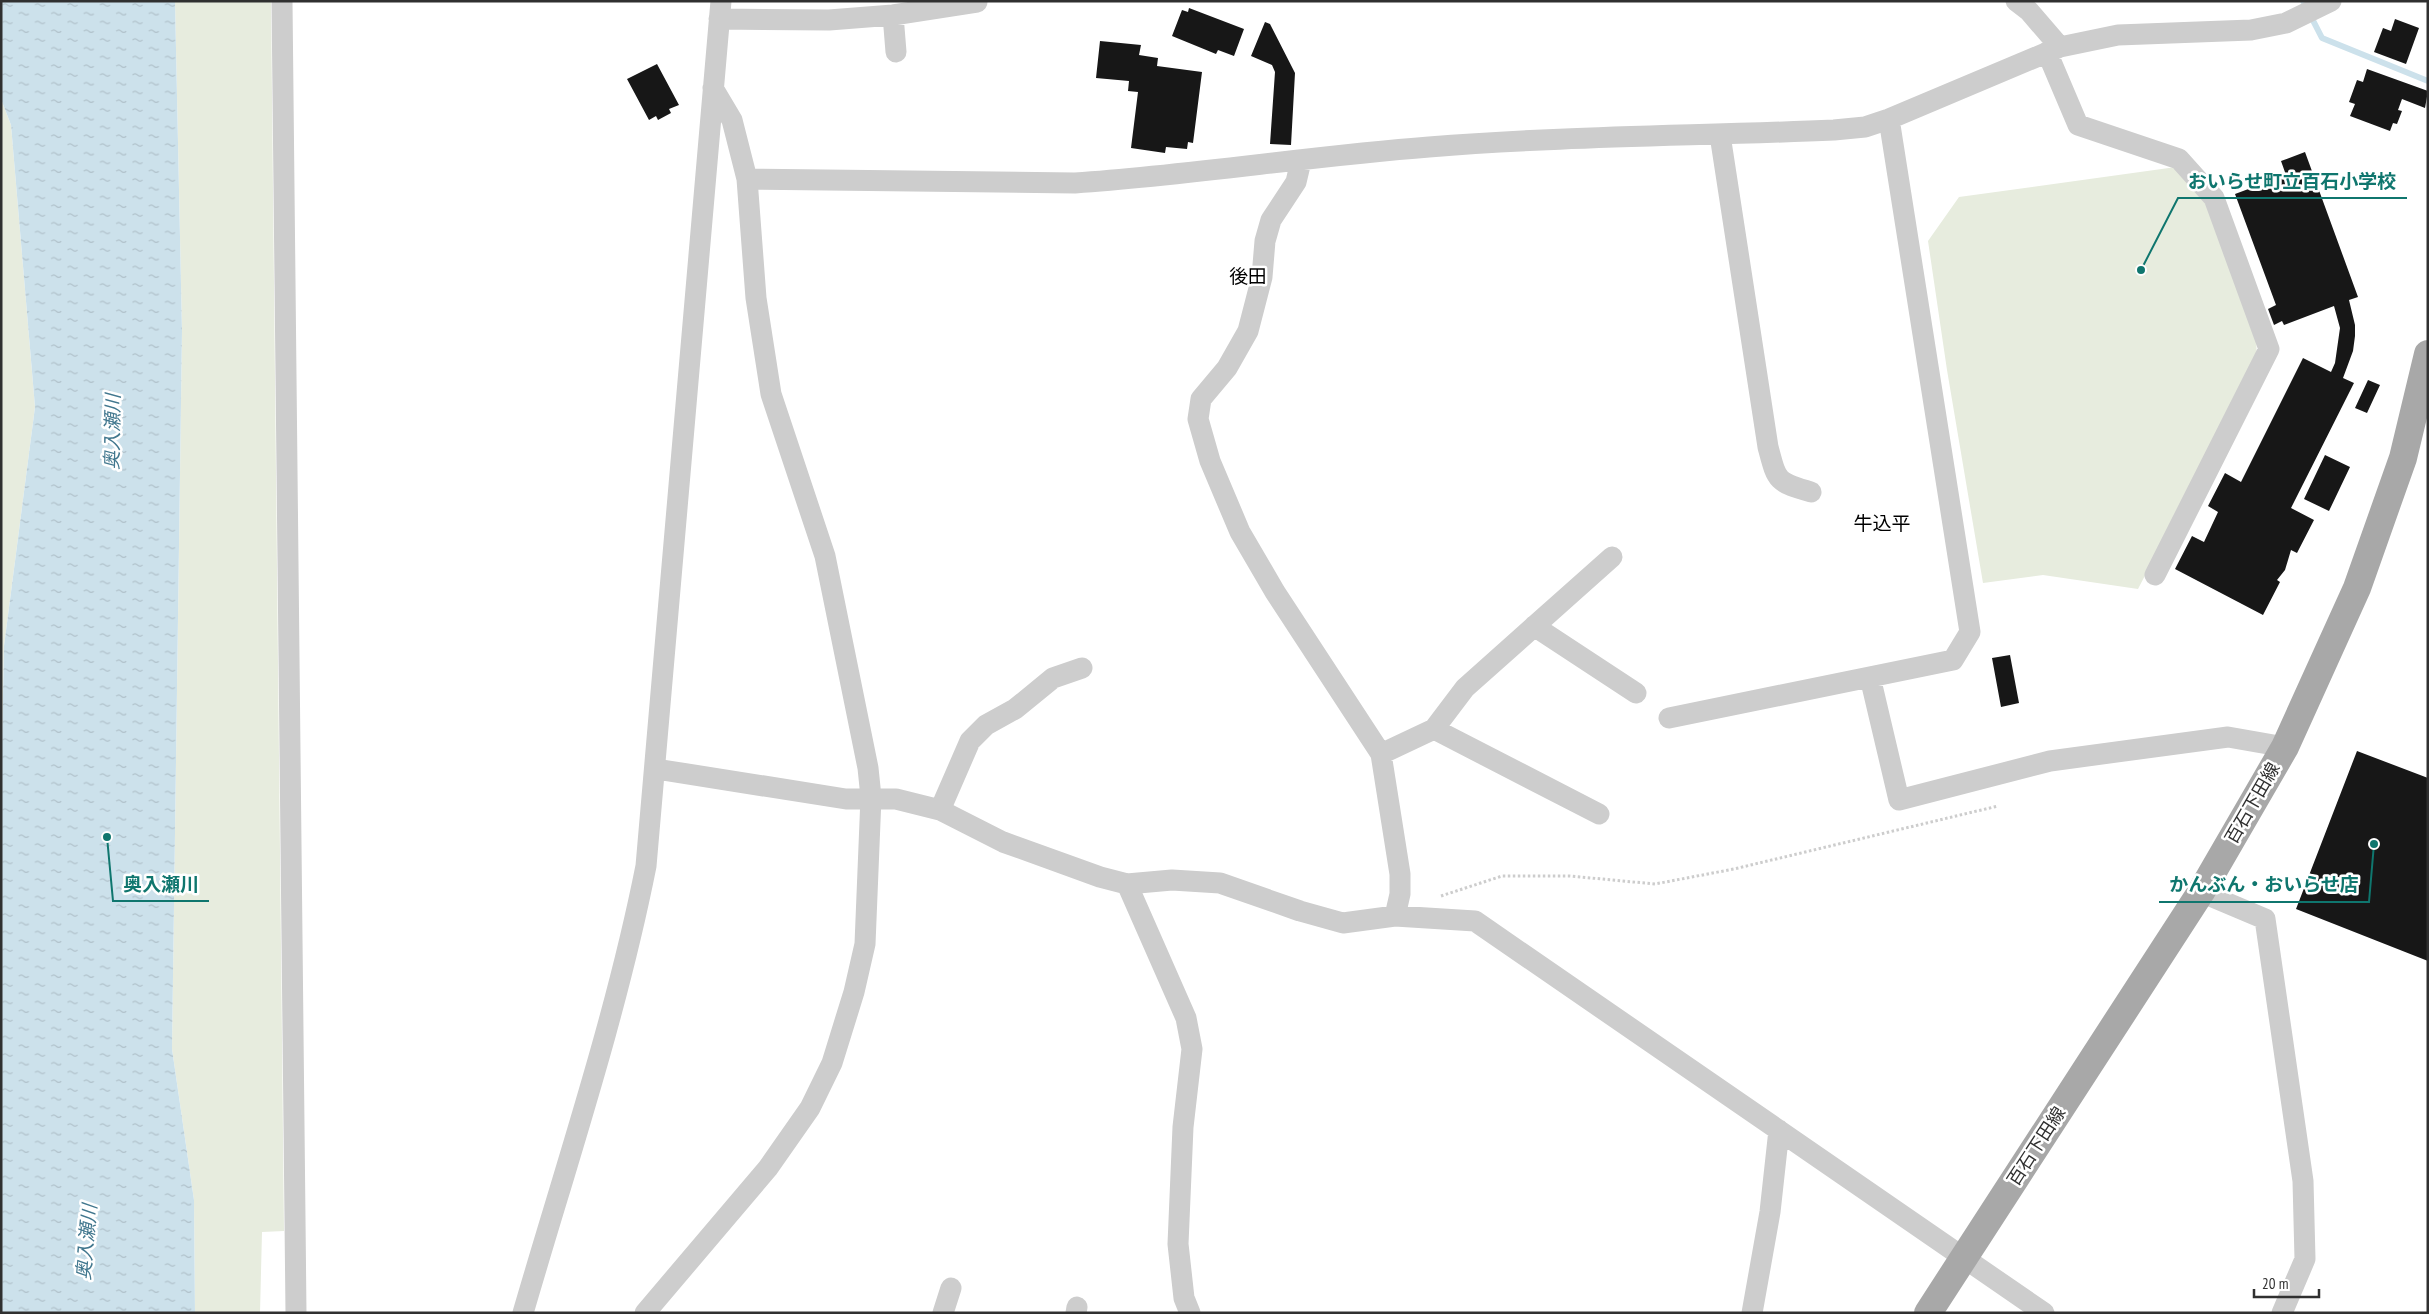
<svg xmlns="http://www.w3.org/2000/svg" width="2429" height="1314" font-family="'PT Sans Narrow','Noto Sans JP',sans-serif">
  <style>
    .grass { fill: #e7ecde }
    .water { fill: url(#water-ripples) }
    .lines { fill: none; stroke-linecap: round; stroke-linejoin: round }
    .stream { stroke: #cce1eb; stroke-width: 6 }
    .building { fill: #171717 }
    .path { stroke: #cdcdcd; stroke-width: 3; stroke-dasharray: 2.5 2.5; stroke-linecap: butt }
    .minor { stroke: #cdcdcd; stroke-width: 21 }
    .major { stroke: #a8a8a8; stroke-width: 28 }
    .labels { text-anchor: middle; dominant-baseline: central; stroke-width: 5; stroke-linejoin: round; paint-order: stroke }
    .street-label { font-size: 18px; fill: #303030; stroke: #fff }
    .neighbourhood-label { font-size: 19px; fill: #000; stroke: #fff }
    .water-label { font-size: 19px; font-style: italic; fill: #41778e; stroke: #fff }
    .leader { fill: none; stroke: #0f766e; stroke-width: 2 }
    .callout-dot { fill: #0f766e; stroke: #fff; stroke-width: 2 }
    .callout-label { font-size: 19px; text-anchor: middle; font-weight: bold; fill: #0f766e; stroke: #fff; stroke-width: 5; stroke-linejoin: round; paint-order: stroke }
  </style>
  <defs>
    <pattern id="water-ripples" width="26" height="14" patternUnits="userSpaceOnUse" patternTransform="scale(1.25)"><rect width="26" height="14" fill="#cce1eb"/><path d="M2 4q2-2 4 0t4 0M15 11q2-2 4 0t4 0" fill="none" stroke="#b0c1ca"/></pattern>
  </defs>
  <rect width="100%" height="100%" fill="#fff"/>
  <!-- grass -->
  <path class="grass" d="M175,1H271L284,1231L262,1232L260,1313H195L194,1200L172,1049L182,331Z
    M1,99L11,125L35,407L4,646L1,795Z
    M2176,167L2204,199L2256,334L2257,360L2138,589L2043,575L1983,583L1947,370L1928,241L1959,197Z"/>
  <!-- water -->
  <path class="water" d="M1,1H175L182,331L172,1049L194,1200L195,1313H1V795L4,646L35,407L11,125L1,99Z"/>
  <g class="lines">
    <!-- stream -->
    <path class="stream" d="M2303,1L2322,38L2428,81"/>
  </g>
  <!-- building -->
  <path class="building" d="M1189,8L1244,29L1234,56L1218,50L1216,54L1172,36L1182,10L1188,12Z
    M2395,19L2419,28L2406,64L2374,52L2383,28L2391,31Z
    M1265,22L1270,24L1295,73L1291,145L1270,144L1275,72L1272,65L1251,56Z
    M1100,41L1141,45L1139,55L1158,58L1157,66L1202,72L1193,143L1188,142L1187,149L1166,147L1165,153L1131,148L1138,92L1128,91L1129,81L1096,78Z
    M657,64L679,105L669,109L671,113L658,120L656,116L649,120L627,79Z
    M2367,69L2428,91L2425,108L2402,99L2398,110L2402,111L2397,124L2393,123L2390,131L2350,116L2355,104L2349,102L2357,80L2363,82Z
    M2305,152L2358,297L2349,300L2355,325V336L2353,351L2343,378L2354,383L2291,508L2314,520L2297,553L2291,550L2285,570L2277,580L2280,582L2263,615L2175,569L2192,536L2204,542L2218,512L2208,506L2225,473L2241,482L2303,358L2331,372L2335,363L2340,328L2334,306L2284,325L2282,321L2274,325L2268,309L2276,305L2235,194L2286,175L2281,161Z
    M2368,380L2380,385L2367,413L2355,408Z
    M2325,455L2350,467L2329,511L2304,499Z
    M2010,655L2019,703L2001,707L1992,658Z
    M2357,751L2428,778V961L2296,909Z"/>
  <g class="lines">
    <!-- path -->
    <path class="path" d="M1441,896L1502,876H1570L1655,884L1734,869L1998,806"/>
    <!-- minor -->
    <path class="minor" d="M282,1L296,1313
      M2016,1L2029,11L2060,47
      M893,15L896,52
      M719,19L829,20L893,15L977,2
      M2047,52L2078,125L2179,159L2214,198L2269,349L2155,575
      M1720,135L1768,447C1777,481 1776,482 1811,492
      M1301,161L1296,182L1271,220L1265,241L1262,277L1248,331L1227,368L1201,399L1198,419L1210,461L1240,532L1275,592L1381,754L1400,874V894L1395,916
      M747,179L1075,183C1193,175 1311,156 1429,147C1563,136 1699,136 1834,130L1865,127L1889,119L2060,47L2118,35L2251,30L2286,23L2331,1
      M1534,626L1636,693
      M1870,677L1899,800L2050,761L2228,737L2285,747
      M1669,718L1953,660L1970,632L1889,119
      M1434,729L1599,814
      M1381,754L1434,729L1465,688L1612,557
      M656,769L846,799H896L940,810L1003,842L1100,877L1127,884L1172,880L1220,883L1300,911L1343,923L1395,916L1475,921L2044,1313
      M940,810L970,741L986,725L1015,709L1053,678L1082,668
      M1127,884L1186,1018L1192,1049L1183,1127L1178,1244L1184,1298L1190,1313
      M2201,892L2265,919L2303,1181L2305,1259L2282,1313
      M523,1313C566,1165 616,1017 646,866L721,1
      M645,1313L768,1168L810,1108L832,1063L854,992L865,944L871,797L868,768L825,556L771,394L756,298L747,179L732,120L713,88
      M943,1313L951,1288
      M1076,1313L1077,1307
      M1752,1313L1770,1212L1779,1130"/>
    <!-- major -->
    <path class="major" d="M1928,1313L2201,892L2285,747L2357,588L2403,458L2428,354"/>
  </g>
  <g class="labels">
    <!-- street labels -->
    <g class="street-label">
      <text transform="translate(2252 803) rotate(-60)">百石下田線</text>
      <text transform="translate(2036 1146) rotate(-57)">百石下田線</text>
    </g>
    <!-- neighbourhood labels -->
    <g class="neighbourhood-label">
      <text x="1248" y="276">後田</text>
      <text x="1882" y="523">牛込平</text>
    </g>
    <!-- water labels -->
    <g class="water-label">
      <text transform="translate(112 432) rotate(-89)">奥入瀬川</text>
      <text transform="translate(86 1242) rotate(-85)">奥入瀬川</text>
    </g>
  </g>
  <!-- callouts -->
  <path class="leader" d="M2141 270L2178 198H2407M107 837L113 901H209M2374 844L2369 902H2159"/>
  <g class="callout-dot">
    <circle cx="2141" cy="270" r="5"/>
    <circle cx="107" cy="837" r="5"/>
    <circle cx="2374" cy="844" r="5"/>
  </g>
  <g class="callout-label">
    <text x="2292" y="188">おいらせ町立百石小学校</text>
    <text x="161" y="891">奥入瀬川</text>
    <text x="2264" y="891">かんぶん・おいらせ店</text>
  </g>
  <!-- border -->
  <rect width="2429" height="1314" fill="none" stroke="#303030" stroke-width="5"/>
  <!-- scale -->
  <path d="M2254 1289v8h65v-8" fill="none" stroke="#303030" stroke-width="2.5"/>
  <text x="2262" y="1289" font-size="15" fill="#303030" stroke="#ffffff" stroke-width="4" paint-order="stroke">20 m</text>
</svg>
